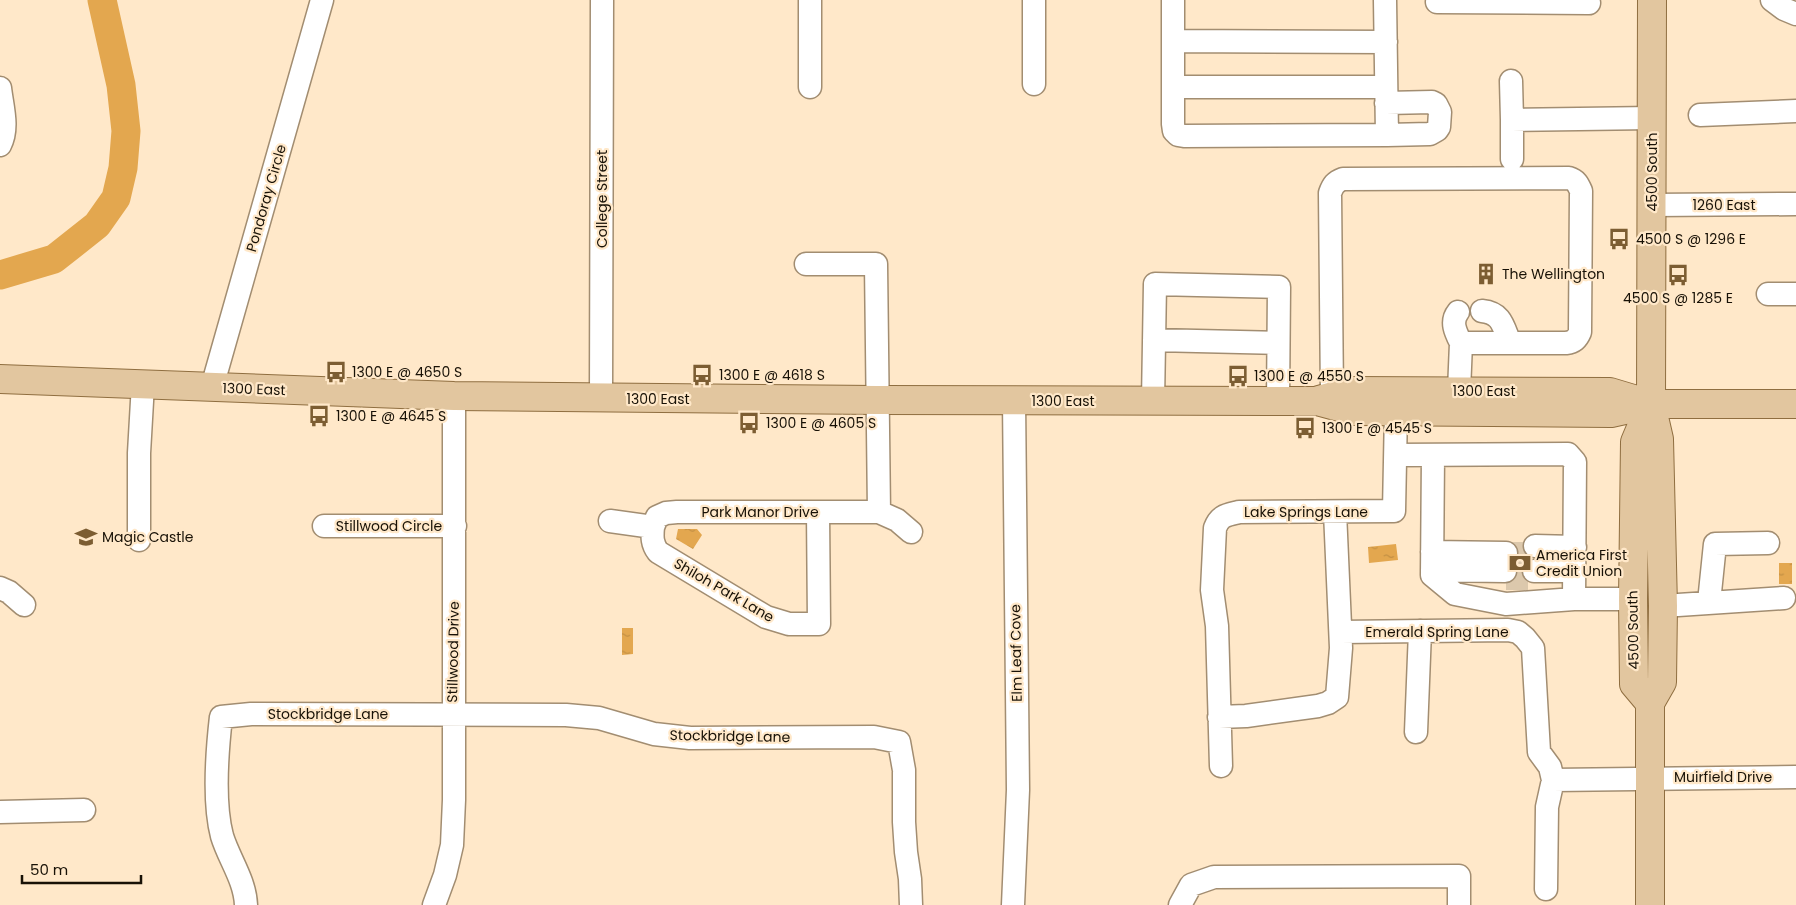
<svg xmlns="http://www.w3.org/2000/svg" width="1796" height="905" font-family="Poppins,sans-serif">
  <style>
    .water { fill: url(#water-ripples) }
    .lines { fill: none; stroke-linecap: round; stroke-linejoin: round }
    .river { stroke: #e3a74f; stroke-width: 29 }
    .minor-tunnel { stroke: #dcc8ac; stroke-width: 22; stroke-dasharray: 22 11; stroke-linecap: butt }
    .minor-casing { stroke: #a28d71; stroke-width: 25 }
    .major-casing { stroke: #8f6e40; stroke-width: 30 }
    .minor { stroke: #fff; stroke-width: 22 }
    .major { stroke: #e2c69f; stroke-width: 28 }
    .labels { text-anchor: middle; dominant-baseline: central; stroke-width: 4.5; stroke-linejoin: round; paint-order: stroke }
    .street-label { font-size: 14px; fill: #181106; stroke: #ffe8c9 }
    .poi-label { font-size: 14px; fill: #181106; stroke: #ffe8c9; text-anchor: start }
  </style>
  <defs>
    <pattern id="water-ripples" width="26" height="14" patternUnits="userSpaceOnUse" patternTransform="scale(1.25)"><rect width="26" height="14" fill="#e3a74f"/><path d="M2 4q2-2 4 0t4 0M15 11q2-2 4 0t4 0" fill="none" stroke="#c28f43"/></pattern>
  </defs>
  <rect width="100%" height="100%" fill="#ffe8c9"/>
  <!-- water -->
  <path class="water" d="M678,529H697L702,535L693,549L676,539Z
    M1396,544L1398,560L1369,563L1368,547Z
    M1779,563H1792V584H1779Z
    M622,628H633V654L622,655Z"/>
  <g class="lines">
    <!-- river -->
    <path class="river" d="M0,275L54,259L97,225L116,198L123,168L126,131L121,85L102,0"/>
    <!-- minor-tunnel -->
    <path class="minor-tunnel" d="M1506,553H1535
      M1506,579H1535"/>
    <!-- minor casing -->
    <g class="minor-casing">
      <path id="minor" d="M810,0V87
        M1173,0V124L1174,131L1178,135L1184,136L1387,135L1385,0
        M1772,0L1784,9L1796,14
        M1437,2L1589,3
        M1173,41L1386,42
        M1511,81L1512,120
        M1034,84V0
        M1173,87H1386
        M0,88C2,106 9,128 0,145
        M1386,103L1432,102L1436,104L1440,112L1439,127L1437,130L1430,134L1387,135
        M1700,115L1796,111
        M1512,159V120L1652,118
        M1652,205L1796,204
        M806,264H876L879,512
        M1768,294H1796
        M1482,311C1502,313 1503,326 1510,343
        M1458,312C1450,322 1456,333 1461,343
        M1154,340L1278,343
        M212,387L322,0
        M1332,396L1330,193C1333,185 1335,182 1343,179L1569,178C1576,180 1578,184 1581,191L1580,332C1577,339 1574,342 1566,343H1461L1459,391
        M601,398L602,0
        M1153,401L1155,284L1279,287L1278,401
        M1396,455L1568,454L1575,462L1574,599H1633
        M1433,455L1432,575L1455,594L1506,604L1574,599
        M610,521L653,527L657,517L666,513L677,512H879L897,520L911,532
        M324,526H455
        M653,527C652,537 652,544 658,552L766,617L789,624H819L818,512
        M139,540V453L143,384
        M1535,546L1575,547
        M1432,552L1506,553
        M1432,570L1505,571
        M1534,571H1575
        M0,588L9,592L24,605
        M1709,602L1715,544L1768,543
        M1663,606L1784,598
        M1341,632L1508,630L1518,632L1525,638L1533,648L1539,752L1550,767L1553,780L1796,777
        M1219,717L1246,716L1318,706L1328,703L1337,697L1341,648L1335,512
        M1416,732L1420,631
        M1221,766L1217,626L1212,590L1215,528C1220,515 1227,515 1239,512L1394,511L1396,411
        M0,812L84,810
        M1546,889L1547,807L1553,780
        M246,905C245,880 229,859 222,836C213,802 217,752 221,717L251,714L566,715L599,718L654,734L690,738L874,737L899,742L904,770V822L906,852L910,879L911,905
        M434,905L445,875L452,845L454,800V396
        M1013,905L1018,790L1014,400
        M1180,905L1191,885L1214,877L1459,876V905"/>
    </g>
    <!-- major casing -->
    <g class="major-casing">
      <path id="major" d="M0,379L454,396L877,400L1317,401L1354,411L1611,413L1651,404H1796
        M1319,400L1351,391L1610,392L1650,404
        M1650,703L1634,684L1633,599L1635,442L1651,404
        M1650,905V703L1662,682L1663,606L1659,439L1651,404L1652,0"/>
    </g>
    <!-- minor -->
    <use href="#minor" class="minor"/>
    <!-- major -->
    <use href="#major" class="major"/>
  </g>
  <!-- icons -->
  <defs>
    <g id="bus-bare" transform="scale(1.725)"><path d="M-5-6H5V4H4V6H2V4H-2V6H-4V4H-5ZM-3.5-4V0h7V-4ZM-3.5 1.2v1.5H-2V1.2ZM2 1.2v1.5H3.5V1.2Z" fill="#7c5d32" stroke="#ffe8c9" stroke-width="2.5" paint-order="stroke"/></g>
    <g id="building-bare" transform="scale(1.725)"><path d="M-4-6H4V6H1V3H-1V6H-4ZM-2.5-4.3h1.7v1.8h-1.7ZM.8-4.3h1.7v1.8H.8ZM-2.5-1h1.7V.8h-1.7ZM.8-1h1.7V.8H.8Z" fill="#7c5d32" stroke="#ffe8c9" stroke-width="2.5" paint-order="stroke"/></g>
    <g id="school-bare" transform="scale(1.725)"><path d="M0-5L7-2L0 1L-7-2ZM-4 1L0 2.5L4 1V4Q0 6-4 4Z" fill="#7c5d32" stroke="#ffe8c9" stroke-width="2.5" paint-order="stroke"/></g>
    <g id="bank-bare" transform="scale(1.725)"><path d="M-6-4H6V4H-6ZM0-2.3a2.3 2.3 0 1 0 0 4.6a2.3 2.3 0 1 0 0-4.6Z" fill="#7c5d32" stroke="#ffe8c9" stroke-width="2.5" paint-order="stroke"/></g>
  </defs>
  <g fill-rule="evenodd">
    <use href="#bus-bare" x="1619" y="239"/>
    <use href="#building-bare" x="1486" y="274"/>
    <use href="#bus-bare" x="1678" y="275"/>
    <use href="#bus-bare" x="336" y="372"/>
    <use href="#bus-bare" x="702" y="375"/>
    <use href="#bus-bare" x="1238" y="376"/>
    <use href="#bus-bare" x="319" y="416"/>
    <use href="#bus-bare" x="749" y="423"/>
    <use href="#bus-bare" x="1305" y="428"/>
    <use href="#school-bare" x="86" y="537"/>
    <use href="#bank-bare" x="1520" y="563"/>
  </g>
  <g class="labels">
    <!-- street labels -->
    <g class="street-label">
      <text transform="translate(1652 172) rotate(-90)">4500 South</text>
      <text transform="translate(266 198) rotate(-74)">Pondoray Circle</text>
      <text transform="translate(602 199) rotate(-90)">College Street</text>
      <text x="1724" y="205">1260 East</text>
      <text transform="translate(254 389) rotate(2)">1300 East</text>
      <text x="1484" y="391">1300 East</text>
      <text x="658" y="399">1300 East</text>
      <text x="1063" y="401">1300 East</text>
      <text x="760" y="512">Park Manor Drive</text>
      <text x="1306" y="512">Lake Springs Lane</text>
      <text x="389" y="526">Stillwood Circle</text>
      <text transform="translate(724 590) rotate(30)">Shiloh Park Lane</text>
      <text transform="translate(1633 630) rotate(-91)">4500 South</text>
      <text x="1437" y="632">Emerald Spring Lane</text>
      <text transform="translate(453 652) rotate(-89)">Stillwood Drive</text>
      <text transform="translate(1016 653) rotate(-91)">Elm Leaf Cove</text>
      <text x="328" y="714">Stockbridge Lane</text>
      <text transform="translate(730 736) rotate(1)">Stockbridge Lane</text>
      <text x="1723" y="777">Muirfield Drive</text>
    </g>
    <!-- poi labels -->
    <g class="poi-label">
      <text x="1636" y="239">4500 S @ 1296 E</text>
      <text x="1502" y="274">The Wellington</text>
      <text x="1678" y="298" text-anchor="middle">4500 S @ 1285 E</text>
      <text x="352" y="372">1300 E @ 4650 S</text>
      <text x="719" y="375">1300 E @ 4618 S</text>
      <text x="1254" y="376">1300 E @ 4550 S</text>
      <text x="336" y="416">1300 E @ 4645 S</text>
      <text x="766" y="423">1300 E @ 4605 S</text>
      <text x="1322" y="428">1300 E @ 4545 S</text>
      <text x="102" y="537">Magic Castle</text>
      <text x="1536" y="555">America First<tspan x="1536" dy="16">Credit Union</tspan></text>
    </g>
  </g>
  <!-- scale -->
  <path d="M22 875v8h119v-8" fill="none" stroke="#181106" stroke-width="2.5"/>
  <text x="30" y="875" font-size="15" fill="#181106" stroke="#ffe8c9" stroke-width="4" paint-order="stroke">50 m</text>
</svg>
